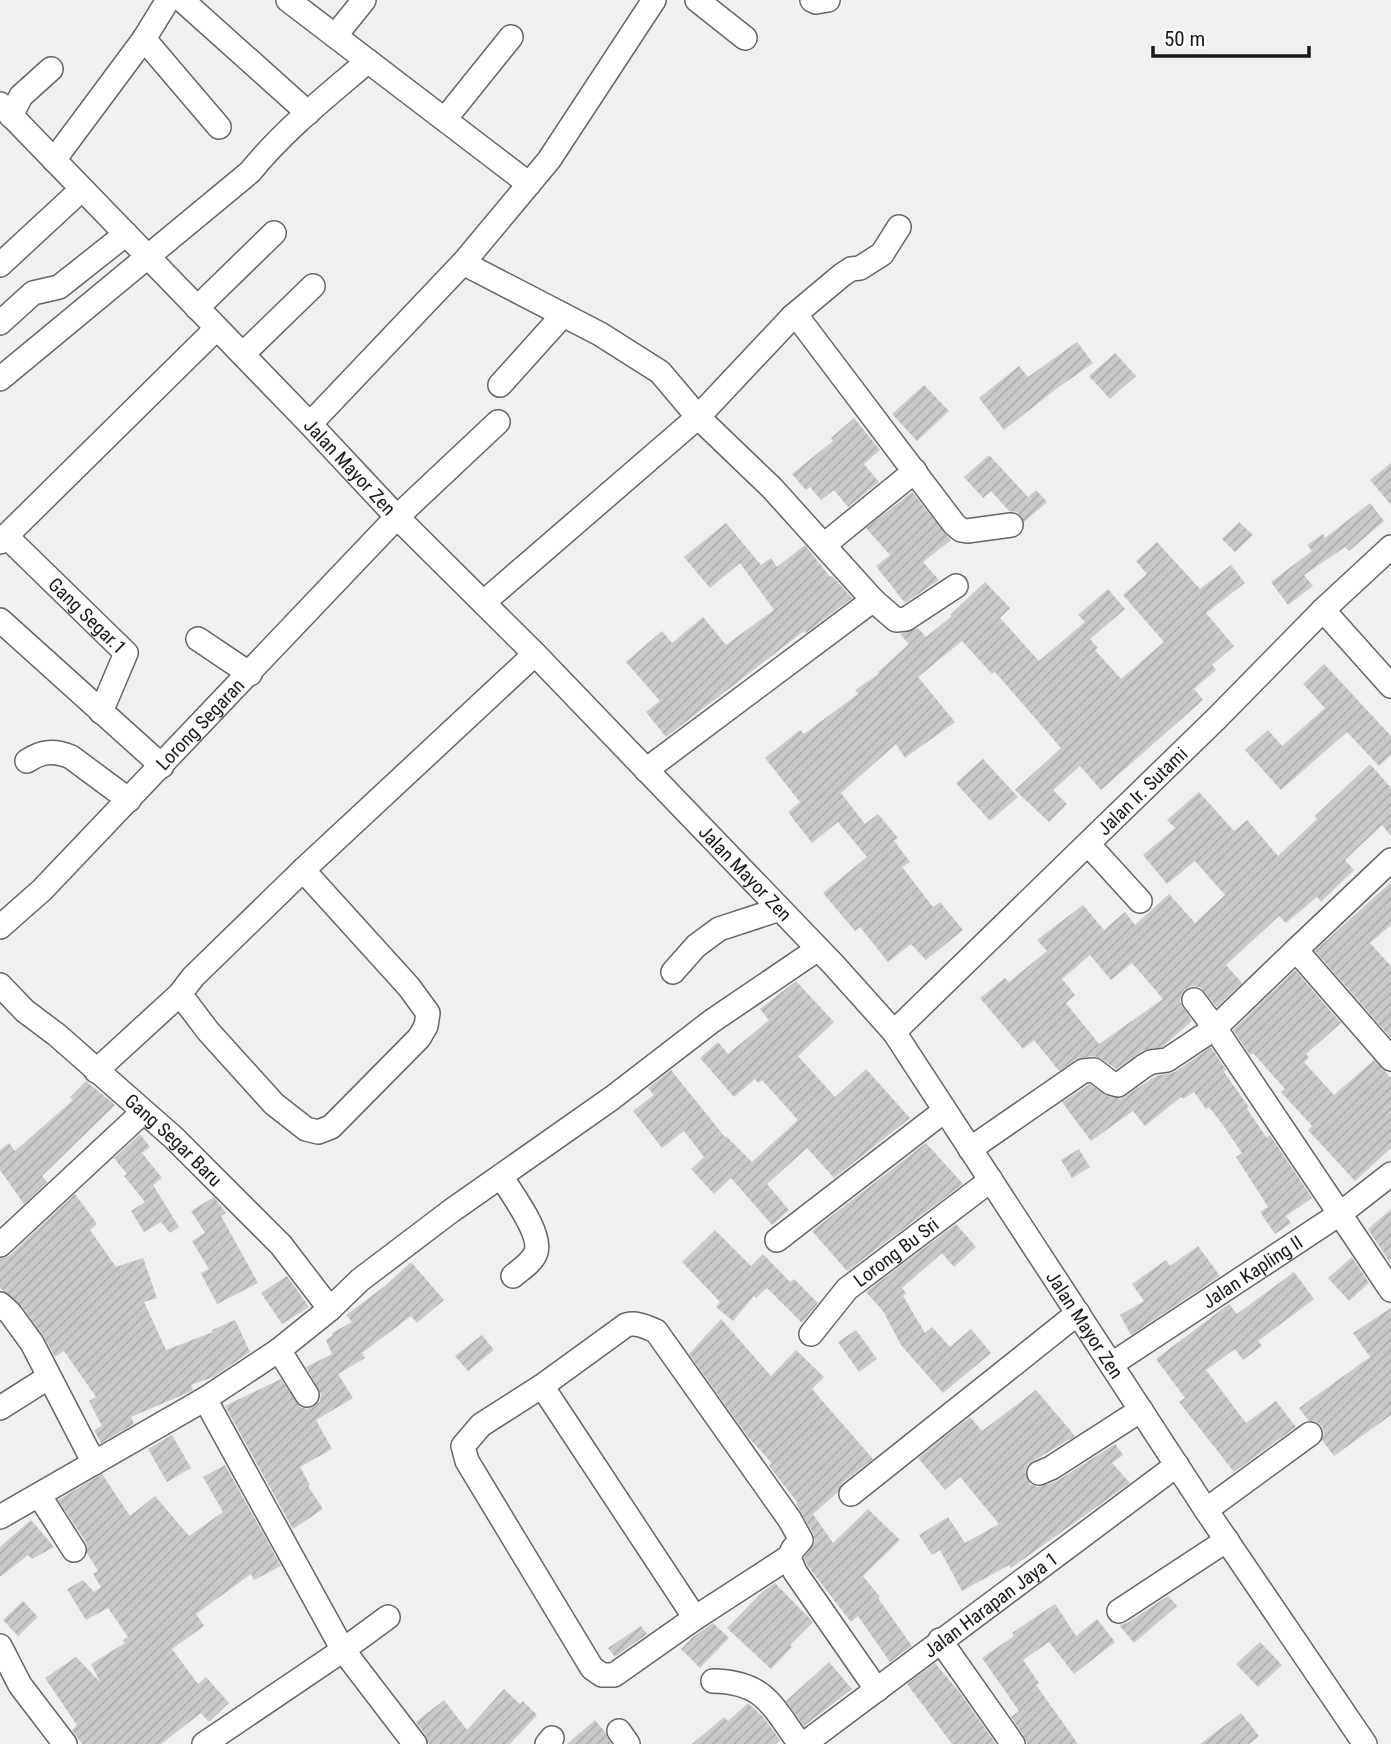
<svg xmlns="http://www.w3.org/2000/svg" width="1391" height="1744" font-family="'Roboto Condensed',sans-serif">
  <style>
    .building { fill: url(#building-hatch); fill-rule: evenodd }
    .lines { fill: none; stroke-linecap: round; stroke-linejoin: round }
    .minor-casing { stroke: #676568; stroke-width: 26 }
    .minor { stroke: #fff; stroke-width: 23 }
    .labels { text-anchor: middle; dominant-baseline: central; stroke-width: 5; stroke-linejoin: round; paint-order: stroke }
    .street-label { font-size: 19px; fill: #19181a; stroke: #fff }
  </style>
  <defs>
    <pattern id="building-hatch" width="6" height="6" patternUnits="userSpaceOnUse" patternTransform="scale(1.75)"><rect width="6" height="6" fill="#ccc9cd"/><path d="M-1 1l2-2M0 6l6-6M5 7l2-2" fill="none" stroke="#afacaf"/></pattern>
  </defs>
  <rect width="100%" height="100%" fill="#f2eff3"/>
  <!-- building -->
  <path class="building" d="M1077,342L1093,363L1056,389L1004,430L979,398L1019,366L1028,377Z
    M1115,353L1136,376L1110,399L1089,376Z
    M924,385L949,411L917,441L892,414Z
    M854,418L880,450L864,464L879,482L848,507L834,490L821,500L810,487L806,490L792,474L833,441L831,438Z
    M989,455L1028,497L1036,490L1047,502L1024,522L1017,512L1009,511L991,491L983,498L964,477Z
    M1391,463V505L1370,480Z
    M912,492L951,540L923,562L939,580L905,603L876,566L890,555L866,528Z
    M1370,503L1384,521L1349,551L1345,547L1304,575L1313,586L1288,605L1271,582L1312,551L1307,545L1323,534L1325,538Z
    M1239,522L1253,535L1235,552L1222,539Z
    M726,523L761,565L771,558L777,567L805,545L830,577L832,576L852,598L806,633L804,631L666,737L646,712L660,701L626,662L662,631L672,643L703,617L726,645L774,610L740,563L710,588L684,557Z
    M1157,542L1200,589L1231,565L1245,583L1206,613L1234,646L1212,665L1216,670L1194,689L1203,700L1101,790L1080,766L1053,790L1067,804L1049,822L1015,790L1061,748L995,672L992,674L962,641L918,677L955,722L905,758L896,744L841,793L865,824L878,814L898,838L894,841L910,862L902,867L933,907L940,902L963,930L926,960L911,944L888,962L860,927L855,931L823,893L867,857L838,822L812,843L788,812L800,802L765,758L800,730L804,734L858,694L855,690L879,674L878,672L909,644L900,634L918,628L926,637L952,616L950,615L985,582L1010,608L1000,618L1039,661L1085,622L1078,615L1108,589L1125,609L1090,639L1098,648L1095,650L1121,679L1164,642L1123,595L1147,574L1136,561Z
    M1324,664L1391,736V755L1379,766L1347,732L1281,790L1245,750L1268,730L1282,746L1325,708L1303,684Z
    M983,759L1018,797L990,821L956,783Z
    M1370,764L1391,788V836L1382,825L1345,860L1354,870L1321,902L1317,897L1286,923L1279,916L1226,965L1242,983L1217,1007L1200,987L1192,986L1185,989L1181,995L1180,1002L1192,1021L1162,1047L1144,1050L1116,1069L1102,1059L1093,1056L1076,1059L1059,1071L1034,1040L1023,1049L980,998L1005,978L1009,982L1047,951L1037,940L1083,905L1104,930L1125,912L1135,925L1169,894L1195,923L1225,895L1195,861L1167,884L1143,855L1175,828L1167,820L1199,792L1234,831L1247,820L1278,856L1317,819L1315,816ZM1090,955L1111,980L1132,963L1163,999L1099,1044L1066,1003L1075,995L1062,979Z
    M1391,882V925L1370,943L1391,966V1038L1315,951Z
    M1295,970L1341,1023L1306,1054L1309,1058L1304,1062L1334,1095L1374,1060L1391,1078V1148L1355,1181L1308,1130L1312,1126L1281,1092L1285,1089L1253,1053L1250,1055L1233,1030Z
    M796,981L834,1022L798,1056L835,1097L866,1069L910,1118L834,1178L807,1148L767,1184L789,1210L772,1225L731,1178L714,1194L691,1169L704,1157L684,1131L662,1148L633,1111L654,1095L648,1088L671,1070L725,1137L726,1136L752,1162L798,1120L762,1080L758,1083L755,1079L734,1097L700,1058L718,1042L728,1054L769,1020L760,1009Z
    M1211,1047L1226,1070L1224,1072L1249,1107L1247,1109L1267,1138L1270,1135L1312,1198L1286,1216L1291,1223L1275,1234L1260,1212L1268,1207L1236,1157L1242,1153L1223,1125L1209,1107L1206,1109L1194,1092L1183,1099L1181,1097L1145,1126L1133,1111L1091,1141L1062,1102L1090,1084L1107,1096L1121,1099L1156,1076L1175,1072Z
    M86,1081L115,1105L42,1176L47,1182L24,1204L0,1170V1150L9,1143L15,1151L73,1100L70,1097Z
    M140,1134L150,1147L142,1153L162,1178L153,1185L179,1227L170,1233L161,1222L144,1232L131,1211L145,1202L124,1176L127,1174L114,1158Z
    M926,1143L963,1184L847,1271L812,1231Z
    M1079,1149L1090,1167L1072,1178L1061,1160Z
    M75,1194L97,1224L90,1230L116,1267L143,1258L157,1298L144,1302L166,1350L213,1332L212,1330L235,1320L250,1352L213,1377L191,1385L193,1390L187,1393L131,1417L134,1424L101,1443L94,1430L102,1426L89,1401L96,1397L64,1351L55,1357L43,1335L21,1305L0,1288V1259L10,1255Z
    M214,1197L226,1213L221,1216L258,1283L217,1304L201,1273L209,1269L192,1241L205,1233L191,1211Z
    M1391,1209V1264L1368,1229Z
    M956,1224L976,1247L954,1267L942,1253L902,1288L906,1293L903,1296L925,1333L932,1327L950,1347L971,1329L991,1353L943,1393L901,1345L883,1311L866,1292Z
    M715,1230L751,1266L763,1254L790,1282L794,1279L818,1303L802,1323L767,1288L756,1298L754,1296L733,1321L716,1307L720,1302L682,1262Z
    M1198,1246L1220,1276L1131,1335L1120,1315L1144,1301L1132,1284L1166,1260L1170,1266Z
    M1352,1257L1369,1283L1349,1301L1328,1278Z
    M411,1262L444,1300L417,1323L411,1316L362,1353L365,1358L338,1374L353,1398L316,1420L332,1449L300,1467L310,1485L308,1486L323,1509L293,1529L225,1406L281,1379L300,1407L307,1409L315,1406L320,1401L321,1394L306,1367L332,1354L326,1340L333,1335L332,1333L352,1322L346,1315L385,1286Z
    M1294,1272L1314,1299L1258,1341L1262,1346L1243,1360L1235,1349L1206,1370L1246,1423L1276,1401L1296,1427L1234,1472L1179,1402L1185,1398L1156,1359L1229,1304L1237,1314Z
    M287,1276L309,1307L282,1324L261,1293Z
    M1391,1308V1415L1334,1456L1322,1440L1324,1433L1322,1426L1316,1422L1308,1420L1299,1408L1370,1357L1353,1333Z
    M721,1319L771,1376L796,1350L824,1377L812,1389L873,1459L842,1483L838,1492L813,1514L833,1543L868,1509L900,1540L863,1576L880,1597L878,1598L912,1646L890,1662L858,1616L851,1622L807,1565L804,1558L815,1541L813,1533L796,1504L798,1503L769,1466L772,1463L748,1437L689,1354Z
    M856,1330L877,1359L859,1372L838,1342Z
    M482,1335L494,1350L468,1371L455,1356Z
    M1036,1390L1075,1436L1028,1464L1025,1472L1030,1484L1038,1487L1057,1481L1115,1444L1123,1455L1112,1463L1130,1483L1011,1568L1009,1565L962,1591L940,1550L932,1555L919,1535L948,1517L965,1543L999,1524L960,1477L945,1490L918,1458L970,1417L982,1431Z
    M172,1435L191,1468L167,1482L148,1449Z
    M225,1465L281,1566L254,1580L251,1574L196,1614L204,1626L172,1649L198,1684L206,1677L229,1703L209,1722L201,1713L161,1744H82L72,1730L77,1725L45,1678L76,1657L100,1682L91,1664L125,1643L123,1640L128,1637L108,1608L86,1620L67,1589L83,1580L94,1592L101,1587L93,1574L98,1571L87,1553L86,1542L58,1500L102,1474L130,1516L155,1496L189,1536L223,1512L203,1477Z
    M31,1520L54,1547L32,1559L28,1555L0,1577V1547Z
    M775,1583L813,1622L790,1645L792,1647L771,1669L727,1628L762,1592Z
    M1168,1596L1177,1606L1134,1643L1119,1625L1127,1623Z
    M23,1601L38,1617L18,1636L3,1620Z
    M1055,1604L1076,1636L1097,1619L1115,1642L1074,1674L1049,1642L1023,1660L1039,1683L1036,1685L1078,1744H1027L1024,1736L1011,1717L1019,1711L982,1658L1014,1636L1012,1633Z
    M713,1623L729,1638L700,1668L681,1649L693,1637Z
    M641,1626L647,1634L615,1657L608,1648Z
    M1260,1642L1282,1665L1258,1687L1236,1664Z
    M829,1662L852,1689L804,1726L786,1701Z
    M935,1663L960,1693L996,1744H952L907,1684Z
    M504,1689L520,1704L523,1701L537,1715L510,1744H429L426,1736L416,1722L444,1700L467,1730Z
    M748,1703L763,1717L780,1740L776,1744H692L724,1717L728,1721Z
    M1241,1713L1259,1736L1249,1744H1200Z
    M595,1720L605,1732L611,1744H567Z"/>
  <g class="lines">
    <!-- minor casing -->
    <g class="minor-casing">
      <g id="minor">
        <path d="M182,0L308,113"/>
        <path d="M288,0L529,184"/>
        <path d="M697,0L745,38"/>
        <path d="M812,0L816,2L828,0"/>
        <path d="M335,36L364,0"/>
        <path d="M144,39L219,127"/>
        <path id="s1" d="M0,104L310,424L397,517L535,654L833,964L894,1032L1206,1510L1365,1744"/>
        <path d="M11,116L21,96L51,69"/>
        <path d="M445,119L511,37"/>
        <path d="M54,160L144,39L168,0"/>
        <path d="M463,263L600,334L660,372L698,417L772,488L873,600"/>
        <path d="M0,265L82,189"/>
        <path d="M197,308L274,233"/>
        <path d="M793,316L842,275L851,269L860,268L882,254L899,227"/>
        <path d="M0,323L33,293L59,287L126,234"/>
        <path d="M243,354L313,286"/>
        <path d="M0,379L250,172C284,130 327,96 368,61"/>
        <path d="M500,385L563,315"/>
        <path d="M310,424L463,263L549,160L654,0"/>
        <path id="s2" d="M6,536L126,653L101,712"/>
        <path d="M0,542L216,329"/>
        <path d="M824,545L915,471"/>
        <path d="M484,602L698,417L793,316L802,323L954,524L961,530L967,531L1011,525"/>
        <path d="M1323,610L1391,686"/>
        <path d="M0,620L162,766"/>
        <path d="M198,639L250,674"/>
        <path d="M27,761C42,751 54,750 71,757L129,800"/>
        <path d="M646,770L873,600L896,620L906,619L956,586"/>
        <path d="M1088,844L1140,901"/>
        <path d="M1391,860L1296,950L1391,1059"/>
        <path d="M303,870L535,654"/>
        <path id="s3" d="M0,927L42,890L397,517L498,422"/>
        <path d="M673,972L696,946L719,929L780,909"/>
        <path id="s4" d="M0,985L25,1011L57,1035L174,1138L281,1245L330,1309"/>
        <path d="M1194,1000L1215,1028L1391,1290"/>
        <path id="s5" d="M894,1032L1217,718L1323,610L1391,547"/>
        <path d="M96,1071L180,994L193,977L303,870L409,987L428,1013L426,1026L419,1038L331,1127L318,1132L306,1129L274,1104L208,1031L180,994"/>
        <path d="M970,1149L1083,1071L1094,1070L1111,1083L1118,1085L1144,1066L1151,1062L1167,1060L1215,1028L1296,950"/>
        <path d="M501,1176C511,1193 542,1233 536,1252C533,1262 521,1269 513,1276"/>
        <path d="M777,1240L944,1111"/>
        <path d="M0,1245L143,1112"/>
        <path d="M0,1304L10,1313L32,1343L94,1463"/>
        <path id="s6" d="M811,1334L847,1289L991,1180"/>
        <path d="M279,1350L307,1395"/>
        <path id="s7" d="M1112,1364L1341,1213L1391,1174"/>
        <path d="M542,1386L695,1618"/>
        <path d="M205,1399L343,1650L415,1744"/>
        <path d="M0,1408L49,1377"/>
        <path d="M1039,1473L1051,1468L1141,1410"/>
        <path d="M851,1494L1078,1313"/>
        <path d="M39,1495L74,1550"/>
        <path d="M1206,1510L1310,1434"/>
        <path d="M0,1517L205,1399L279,1350L330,1309L360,1280L451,1211L612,1098L712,1021L818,949"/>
        <path d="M789,1557L793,1549L801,1540L790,1520L656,1331C646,1327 637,1322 626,1325L542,1386L481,1425L463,1446L467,1461L592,1668L602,1675H614L695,1618L789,1557L795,1572L877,1690"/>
        <path d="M1119,1611L1227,1540"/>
        <path d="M940,1640L1013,1744"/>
        <path d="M0,1646L20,1685L65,1744"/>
        <path d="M713,1681C765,1682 772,1706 800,1744"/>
        <path d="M619,1731L628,1744"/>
        <path d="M204,1744L343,1650L388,1617"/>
        <path d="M547,1744L552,1738"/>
        <path id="s8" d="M804,1744L1177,1465"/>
      </g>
    </g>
    <!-- minor -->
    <use href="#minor" class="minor"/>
  </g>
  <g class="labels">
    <!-- street labels -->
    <g class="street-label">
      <text stroke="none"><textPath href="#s1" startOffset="504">Jalan Mayor Zen</textPath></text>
      <text stroke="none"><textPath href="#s2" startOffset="114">Gang Segar.1</textPath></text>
      <text stroke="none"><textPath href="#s3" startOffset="285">Lorong Segaran</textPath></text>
      <text stroke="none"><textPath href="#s5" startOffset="346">Jalan Ir. Sutami</textPath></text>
      <text stroke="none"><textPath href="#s1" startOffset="1071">Jalan Mayor Zen</textPath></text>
      <text stroke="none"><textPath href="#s4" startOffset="233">Gang Segar Baru</textPath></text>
      <text stroke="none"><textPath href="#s6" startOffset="119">Lorong Bu Sri</textPath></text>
      <text stroke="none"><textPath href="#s7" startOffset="168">Jalan Kapling II</textPath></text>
      <text stroke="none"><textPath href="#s1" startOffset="1638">Jalan Mayor Zen</textPath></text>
      <text stroke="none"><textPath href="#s8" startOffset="233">Jalan Harapan Jaya 1</textPath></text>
    </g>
  </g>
  <!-- scale -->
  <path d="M1153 46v10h156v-10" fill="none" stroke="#19181a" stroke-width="3.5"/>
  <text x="1164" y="46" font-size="21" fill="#19181a" stroke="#ffffff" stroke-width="5" paint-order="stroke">50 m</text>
</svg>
